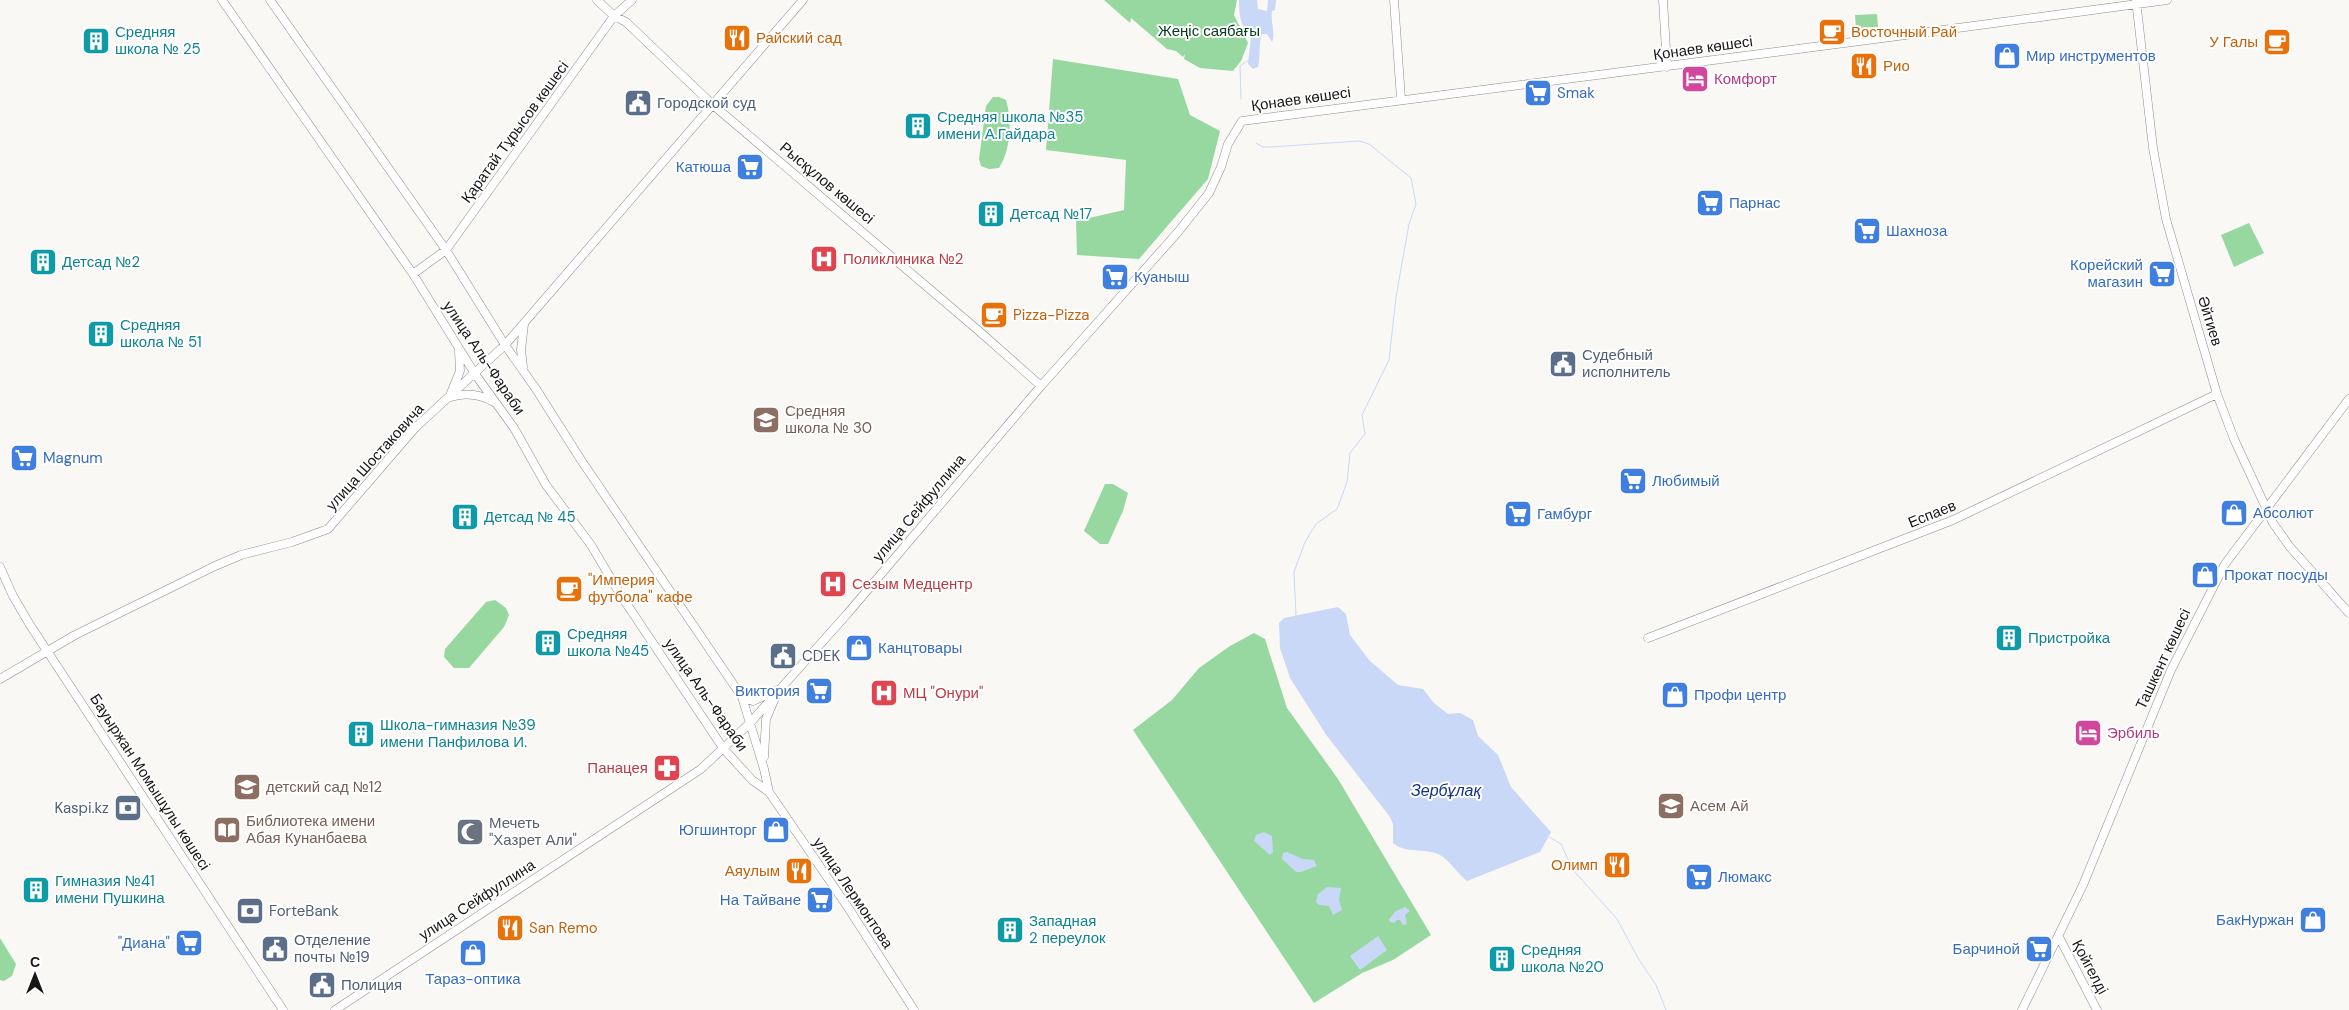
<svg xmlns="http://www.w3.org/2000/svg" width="2349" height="1010" font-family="'DM Sans',sans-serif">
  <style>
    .green { fill: #96d89f }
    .water { fill: #c9d8f7 }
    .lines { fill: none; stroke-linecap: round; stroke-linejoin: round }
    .stream { stroke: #c9d8f7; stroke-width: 1 }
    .secondary-casing { stroke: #8d8c88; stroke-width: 9 }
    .secondary { stroke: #fff; stroke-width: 8 }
    .labels { text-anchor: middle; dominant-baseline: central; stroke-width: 4; stroke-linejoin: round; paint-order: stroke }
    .park-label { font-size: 15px; fill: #033c14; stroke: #fff }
    .culture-label { font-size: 15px; fill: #0d838f; stroke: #fff; text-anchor: start }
    .food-label { font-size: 15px; fill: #c56008; stroke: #fff; text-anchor: start }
    .street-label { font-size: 15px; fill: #171716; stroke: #fff }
    .shop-label { font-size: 15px; fill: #366cbe; stroke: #fff; text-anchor: start }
    .hotel-label { font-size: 15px; fill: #b23c85; stroke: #fff; text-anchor: start }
    .service-label { font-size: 15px; fill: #4e5e75; stroke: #fff; text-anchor: start }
    .health-label { font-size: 15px; fill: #be3a42; stroke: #fff; text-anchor: start }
    .education-label { font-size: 15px; fill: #785e54; stroke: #fff; text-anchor: start }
    .worship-label { font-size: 15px; fill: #5b616d; stroke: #fff; text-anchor: start }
    .water-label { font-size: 16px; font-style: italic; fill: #153388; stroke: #fff }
  </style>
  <rect width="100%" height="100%" fill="#f9f8f4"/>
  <!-- green -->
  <path class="green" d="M1104,0H1237L1234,15L1248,43L1241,61L1233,71L1200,68L1184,59L1185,54L1183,57L1176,51L1167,49L1131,18L1130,23Z
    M1877,14L1878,27L1856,28L1855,15Z
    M1053,59L1178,79L1190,115L1220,131L1208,179L1139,259L1077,255L1076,221L1124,210L1126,160L1046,150Z
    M993,97H999L1006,100C1012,120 1011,150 999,168L989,169L981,166L979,159L986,106Z
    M2249,223L2264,253L2234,267L2221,235Z
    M1105,484H1113L1128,493L1123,511L1108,544H1100L1084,531Z
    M495,600L506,608L509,615L504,627L469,668H454L444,657L445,649L486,602Z
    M1254,633L1265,639L1287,708L1338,779L1431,935L1393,960L1362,973L1314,1003L1133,730L1172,700L1199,668L1230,646Z
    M0,938L16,964L12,976L4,981L0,980Z"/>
  <!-- water -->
  <path class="water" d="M1239,0H1257L1258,9L1267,11L1268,0H1276L1275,10L1272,11C1270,21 1276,34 1272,42L1267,34H1262C1258,45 1261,56 1258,67L1253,69L1248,64L1251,37C1240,26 1239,15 1239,0Z
    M1338,607L1346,614L1350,635L1370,661L1398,685L1423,689L1434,703L1448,714L1460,713L1473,720L1478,736L1498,755L1511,787L1551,832L1540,852L1467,881C1458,874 1448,858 1438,854C1423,848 1406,854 1393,843V824L1390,817L1327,736L1290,678L1280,648L1279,623L1284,618Z
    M1264,832L1272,836L1273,852L1270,855L1254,841L1256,835Z
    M1287,852L1303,859L1314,860L1317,866L1301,872H1296L1282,859L1283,853Z
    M1327,887L1341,888L1339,900L1342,910L1333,915L1329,906L1319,905L1316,902L1318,894Z
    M1405,907L1410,911L1405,915L1407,924L1403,925L1400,920H1397L1394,923L1390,922L1389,919L1396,911Z
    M1378,936L1387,950L1360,970L1350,956Z"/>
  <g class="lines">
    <!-- stream -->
    <path class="stream" d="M1241,99L1240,66L1249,60
      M1256,143L1263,147H1271L1359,141L1369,144L1411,178L1416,204L1409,224L1396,297L1389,360L1362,415L1365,434L1350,453L1347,482L1337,509L1316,524L1305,542L1294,572L1296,616
      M1549,837L1561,844L1573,870L1617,919L1638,958L1656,985L1666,1010"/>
    <!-- secondary casing -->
    <g class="secondary-casing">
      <path id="secondary" d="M222,0L413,274L475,374L514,428L546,485L591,545L620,594L723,748L752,780L769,792
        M270,0L446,250L505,345L536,389L581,460L742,697L764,769L769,792L849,909L914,1010
        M597,0L614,16L626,22L713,105L979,331L1041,386
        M1394,0L1401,99
        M1663,0L1667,67
        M2136,0L2153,148L2166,219L2217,394L2234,439L2273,523L2290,547L2349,613
        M413,274L446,250L614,16L632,0
        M523,367L521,350L524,324
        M451,393L460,371L459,351
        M451,397C467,392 480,394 494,402
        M0,567L13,596L30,625L283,1010
        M1648,638L1953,520L2217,394
        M0,679L75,635L215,566L241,555L292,542L328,529L415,428L505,345L803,0
        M742,697L753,701L777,690
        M764,757L766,719L775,698
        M2059,937L2097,1010
        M335,1010L701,769L750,723L848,613L1041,386L1178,232L1209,193L1221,167L1228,144L1242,121C1550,79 1859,43 2167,0
        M2022,1010L2083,885L2171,670L2225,564L2349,399"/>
    </g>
    <!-- secondary -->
    <use href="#secondary" class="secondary"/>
  </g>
  <!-- icons -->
  <defs>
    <g id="cafe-square" transform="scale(1.4375)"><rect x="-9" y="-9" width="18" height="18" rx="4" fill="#e8710a" stroke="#fff"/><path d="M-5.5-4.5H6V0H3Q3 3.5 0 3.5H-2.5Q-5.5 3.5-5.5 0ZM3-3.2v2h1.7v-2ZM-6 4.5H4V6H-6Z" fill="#fff"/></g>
    <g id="restaurant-square" transform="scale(1.4375)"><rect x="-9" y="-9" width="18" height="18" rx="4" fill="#e8710a" stroke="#fff"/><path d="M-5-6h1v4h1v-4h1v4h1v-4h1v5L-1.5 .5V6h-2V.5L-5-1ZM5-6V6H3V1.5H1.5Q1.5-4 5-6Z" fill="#fff"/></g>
    <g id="building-square" transform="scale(1.4375)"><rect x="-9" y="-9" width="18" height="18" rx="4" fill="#0f9aa8" stroke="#fff"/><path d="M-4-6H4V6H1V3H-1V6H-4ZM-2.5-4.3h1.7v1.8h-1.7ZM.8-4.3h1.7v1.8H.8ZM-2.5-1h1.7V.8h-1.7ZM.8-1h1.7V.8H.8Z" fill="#fff"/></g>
    <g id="shop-square" transform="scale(1.4375)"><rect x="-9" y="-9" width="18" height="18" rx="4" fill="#3f7fe0" stroke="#fff"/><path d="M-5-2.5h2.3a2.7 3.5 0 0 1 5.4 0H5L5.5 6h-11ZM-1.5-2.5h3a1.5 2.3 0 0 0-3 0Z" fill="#fff"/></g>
    <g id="hotel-square" transform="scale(1.4375)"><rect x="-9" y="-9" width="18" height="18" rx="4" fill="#d1479c" stroke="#fff"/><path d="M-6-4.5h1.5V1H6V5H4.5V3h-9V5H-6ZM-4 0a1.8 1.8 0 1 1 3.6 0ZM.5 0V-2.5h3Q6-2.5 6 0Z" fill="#fff"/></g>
    <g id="supermarket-square" transform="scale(1.4375)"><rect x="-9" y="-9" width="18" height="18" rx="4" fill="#3f7fe0" stroke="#fff"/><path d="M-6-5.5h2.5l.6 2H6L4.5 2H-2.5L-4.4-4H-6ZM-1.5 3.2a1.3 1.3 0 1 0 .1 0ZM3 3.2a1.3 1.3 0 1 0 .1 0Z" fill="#fff"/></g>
    <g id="civic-square" transform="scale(1.4375)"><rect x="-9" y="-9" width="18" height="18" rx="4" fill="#5c6f8a" stroke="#fff"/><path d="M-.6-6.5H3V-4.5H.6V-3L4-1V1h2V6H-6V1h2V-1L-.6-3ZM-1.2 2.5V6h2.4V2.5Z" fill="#fff"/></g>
    <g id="hospital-square" transform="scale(1.4375)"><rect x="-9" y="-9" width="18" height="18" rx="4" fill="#e0444e" stroke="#fff"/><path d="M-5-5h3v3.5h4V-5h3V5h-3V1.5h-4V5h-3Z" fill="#fff"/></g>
    <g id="school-square" transform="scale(1.4375)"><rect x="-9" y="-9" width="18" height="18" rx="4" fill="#8d6e63" stroke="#fff"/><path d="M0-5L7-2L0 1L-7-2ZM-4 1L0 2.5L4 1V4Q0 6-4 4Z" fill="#fff"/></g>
    <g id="pharmacy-square" transform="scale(1.4375)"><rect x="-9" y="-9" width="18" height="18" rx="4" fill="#e0444e" stroke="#fff"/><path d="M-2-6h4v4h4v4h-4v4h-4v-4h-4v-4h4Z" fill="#fff"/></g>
    <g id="bank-square" transform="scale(1.4375)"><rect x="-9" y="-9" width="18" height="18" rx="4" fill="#5c6f8a" stroke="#fff"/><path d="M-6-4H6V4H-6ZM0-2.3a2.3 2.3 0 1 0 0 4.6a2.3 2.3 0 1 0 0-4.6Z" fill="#fff"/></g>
    <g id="library-square" transform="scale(1.4375)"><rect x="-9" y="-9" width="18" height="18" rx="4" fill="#8d6e63" stroke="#fff"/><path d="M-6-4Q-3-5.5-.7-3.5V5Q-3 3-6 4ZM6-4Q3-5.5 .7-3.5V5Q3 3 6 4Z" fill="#fff"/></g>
    <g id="mosque-square" transform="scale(1.4375)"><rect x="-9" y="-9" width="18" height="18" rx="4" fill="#6b7280" stroke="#fff"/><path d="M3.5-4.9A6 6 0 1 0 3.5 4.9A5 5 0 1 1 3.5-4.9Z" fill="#fff"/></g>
  </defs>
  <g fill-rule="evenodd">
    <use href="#cafe-square" x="1832" y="32"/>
    <use href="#restaurant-square" x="737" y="38"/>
    <use href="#building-square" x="96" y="41"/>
    <use href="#cafe-square" x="2277" y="42"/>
    <use href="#shop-square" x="2007" y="56"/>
    <use href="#restaurant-square" x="1864" y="66"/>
    <use href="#hotel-square" x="1695" y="79"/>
    <use href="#supermarket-square" x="1538" y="93"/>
    <use href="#civic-square" x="638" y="103"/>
    <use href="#building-square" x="918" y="126"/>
    <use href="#supermarket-square" x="750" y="167"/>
    <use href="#supermarket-square" x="1710" y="203"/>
    <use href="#building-square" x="991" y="214"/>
    <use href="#supermarket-square" x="1867" y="231"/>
    <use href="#hospital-square" x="824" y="259"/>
    <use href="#building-square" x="43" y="262"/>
    <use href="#supermarket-square" x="2162" y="274"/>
    <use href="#supermarket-square" x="1115" y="277"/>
    <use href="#cafe-square" x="994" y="315"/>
    <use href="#building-square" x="101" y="334"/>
    <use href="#civic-square" x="1563" y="364"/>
    <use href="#school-square" x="766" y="420"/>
    <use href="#supermarket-square" x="24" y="458"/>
    <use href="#supermarket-square" x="1633" y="481"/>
    <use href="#shop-square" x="2234" y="513"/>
    <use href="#supermarket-square" x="1518" y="514"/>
    <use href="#building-square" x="465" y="517"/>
    <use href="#shop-square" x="2205" y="575"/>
    <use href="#hospital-square" x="833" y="584"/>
    <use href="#cafe-square" x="569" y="589"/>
    <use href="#building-square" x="2009" y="638"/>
    <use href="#building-square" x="548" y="643"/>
    <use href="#shop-square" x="859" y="648"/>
    <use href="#civic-square" x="783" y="656"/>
    <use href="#supermarket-square" x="819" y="691"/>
    <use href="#hospital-square" x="884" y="693"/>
    <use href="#shop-square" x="1675" y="695"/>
    <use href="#hotel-square" x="2088" y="733"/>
    <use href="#building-square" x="361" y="734"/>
    <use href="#pharmacy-square" x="667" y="768"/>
    <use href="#school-square" x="247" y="787"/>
    <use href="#school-square" x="1671" y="806"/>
    <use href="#bank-square" x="128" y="808"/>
    <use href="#library-square" x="227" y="830"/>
    <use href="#shop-square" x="776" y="830"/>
    <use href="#mosque-square" x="470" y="832"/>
    <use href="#restaurant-square" x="1617" y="865"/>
    <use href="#restaurant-square" x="799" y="871"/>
    <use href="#supermarket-square" x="1699" y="877"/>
    <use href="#building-square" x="36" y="890"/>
    <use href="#supermarket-square" x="820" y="900"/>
    <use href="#bank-square" x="250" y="911"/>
    <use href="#shop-square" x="2313" y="920"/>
    <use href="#restaurant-square" x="510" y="928"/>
    <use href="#building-square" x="1010" y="930"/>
    <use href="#supermarket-square" x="189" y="943"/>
    <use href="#civic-square" x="275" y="949"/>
    <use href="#supermarket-square" x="2039" y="949"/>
    <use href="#shop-square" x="473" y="953"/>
    <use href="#building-square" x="1502" y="959"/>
    <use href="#civic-square" x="322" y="985"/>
  </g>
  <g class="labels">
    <!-- park labels -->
    <g class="park-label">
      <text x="1209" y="31">Жеңіс саябағы</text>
    </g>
    <!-- culture labels -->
    <g class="culture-label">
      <text x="115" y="32">Средняя<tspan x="115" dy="17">школа № 25</tspan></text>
      <text x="937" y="117">Средняя школа №35<tspan x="937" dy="17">имени А.Гайдара</tspan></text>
      <text x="1010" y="214">Детсад №17</text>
      <text x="62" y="262">Детсад №2</text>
      <text x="120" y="325">Средняя<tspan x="120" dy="17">школа № 51</tspan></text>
      <text x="484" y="517">Детсад № 45</text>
      <text x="567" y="634">Средняя<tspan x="567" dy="17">школа №45</tspan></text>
      <text x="2028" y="638">Пристройка</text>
      <text x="380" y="725">Школа-гимназия №39<tspan x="380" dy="17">имени Панфилова И.</tspan></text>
      <text x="55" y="881">Гимназия №41<tspan x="55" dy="17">имени Пушкина</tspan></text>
      <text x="1029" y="921">Западная<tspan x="1029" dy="17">2 переулок</tspan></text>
      <text x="1521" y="950">Средняя<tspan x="1521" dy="17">школа №20</tspan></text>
    </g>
    <!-- food labels -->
    <g class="food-label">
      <text x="1851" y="32">Восточный Рай</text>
      <text x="756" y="38">Райский сад</text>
      <text x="2258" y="42" text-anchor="end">У Галы</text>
      <text x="1883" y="66">Рио</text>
      <text x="1013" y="315">Pizza-Pizza</text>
      <text x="588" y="580">"Империя<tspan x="588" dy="17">футбола" кафе</tspan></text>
      <text x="1598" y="865" text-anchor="end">Олимп</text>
      <text x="780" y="871" text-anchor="end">Аяулым</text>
      <text x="529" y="928">San Remo</text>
    </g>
    <!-- street labels -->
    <g class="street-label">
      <text transform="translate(1703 48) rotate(-8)">Қонаев көшесі</text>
      <text transform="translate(1301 99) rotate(-8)">Қонаев көшесі</text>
      <text transform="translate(515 132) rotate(-54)">Қаратай Тұрысов көшесі</text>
      <text transform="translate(827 183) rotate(40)">Рысқұлов көшесі</text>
      <text transform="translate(2210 321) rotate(73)">Әйтиев</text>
      <text transform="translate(484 358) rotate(56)">улица Аль-Фараби</text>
      <text transform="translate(375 457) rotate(-48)">улица Шостаковича</text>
      <text transform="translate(919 508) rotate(-50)">улица Сейфуллина</text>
      <text transform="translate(1932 514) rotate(-22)">Еспаев</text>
      <text transform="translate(2163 659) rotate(-65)">Ташкент көшесі</text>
      <text transform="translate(706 695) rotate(55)">улица Аль-Фараби</text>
      <text transform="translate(150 782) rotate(57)">Бауыржан Момышұлы көшесі</text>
      <text transform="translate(853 893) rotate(56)">улица Лермонтова</text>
      <text transform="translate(477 900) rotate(-33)">улица Сейфуллина</text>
      <text transform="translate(2090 967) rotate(62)">Қойгелді</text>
    </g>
    <!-- shop labels -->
    <g class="shop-label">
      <text x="2026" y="56">Мир инструментов</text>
      <text x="1557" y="93">Smak</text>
      <text x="731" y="167" text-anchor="end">Катюша</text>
      <text x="1729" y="203">Парнас</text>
      <text x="1886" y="231">Шахноза</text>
      <text x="2143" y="265" text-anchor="end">Корейский<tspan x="2143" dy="17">магазин</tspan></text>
      <text x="1134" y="277">Куаныш</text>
      <text x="43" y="458">Magnum</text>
      <text x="1652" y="481">Любимый</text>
      <text x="2253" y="513">Абсолют</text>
      <text x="1537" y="514">Гамбург</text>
      <text x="2224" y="575">Прокат посуды</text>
      <text x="878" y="648">Канцтовары</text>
      <text x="800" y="691" text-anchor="end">Виктория</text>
      <text x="1694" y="695">Профи центр</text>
      <text x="757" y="830" text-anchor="end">Югшинторг</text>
      <text x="1718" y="877">Люмакс</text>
      <text x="801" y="900" text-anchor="end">На Тайване</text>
      <text x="2294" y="920" text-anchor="end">БакНуржан</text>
      <text x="170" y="943" text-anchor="end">"Диана"</text>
      <text x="2020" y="949" text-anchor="end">Барчиной</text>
      <text x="473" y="979" text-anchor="middle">Тараз-оптика</text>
    </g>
    <!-- hotel labels -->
    <g class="hotel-label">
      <text x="1714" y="79">Комфорт</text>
      <text x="2107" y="733">Эрбиль</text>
    </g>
    <!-- service labels -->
    <g class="service-label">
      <text x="657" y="103">Городской суд</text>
      <text x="1582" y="355">Судебный<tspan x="1582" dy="17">исполнитель</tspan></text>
      <text x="802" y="656">CDEK</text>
      <text x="109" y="808" text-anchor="end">Kaspi.kz</text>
      <text x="269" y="911">ForteBank</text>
      <text x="294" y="940">Отделение<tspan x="294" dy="17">почты №19</tspan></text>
      <text x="341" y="985">Полиция</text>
    </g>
    <!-- health labels -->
    <g class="health-label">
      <text x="843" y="259">Поликлиника №2</text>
      <text x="852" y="584">Сезым Медцентр</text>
      <text x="903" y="693">МЦ "Онури"</text>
      <text x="648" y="768" text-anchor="end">Панацея</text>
    </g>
    <!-- education labels -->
    <g class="education-label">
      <text x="785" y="411">Средняя<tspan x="785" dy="17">школа № 30</tspan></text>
      <text x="266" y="787">детский сад №12</text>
      <text x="1690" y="806">Асем Ай</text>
      <text x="246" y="821">Библиотека имени<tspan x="246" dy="17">Абая Кунанбаева</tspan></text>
    </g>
    <!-- worship labels -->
    <g class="worship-label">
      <text x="489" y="823">Мечеть<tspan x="489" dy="17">"Хазрет Али"</tspan></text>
    </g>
    <!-- water labels -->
    <g class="water-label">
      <text x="1446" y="790">Зербұлақ</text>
    </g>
  </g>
  <!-- north arrow -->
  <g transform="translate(35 975)" stroke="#ffffff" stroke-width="4" paint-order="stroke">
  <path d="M0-4L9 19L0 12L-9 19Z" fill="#171716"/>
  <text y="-8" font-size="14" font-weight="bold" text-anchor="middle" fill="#171716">С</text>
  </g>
</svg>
